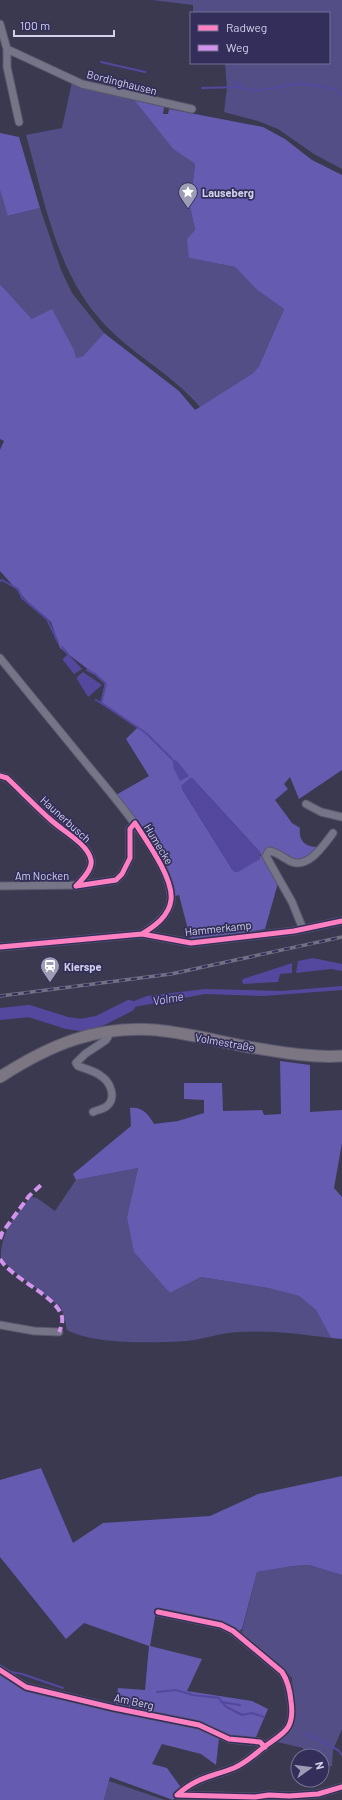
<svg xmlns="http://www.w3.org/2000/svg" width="342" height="1800" font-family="Barlow,sans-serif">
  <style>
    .green { fill: #534f86 }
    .forest { fill: #655bb0; fill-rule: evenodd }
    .water { fill: #54489e }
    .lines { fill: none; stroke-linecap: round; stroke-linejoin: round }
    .stream { stroke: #54489e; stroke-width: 2 }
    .river { stroke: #54489e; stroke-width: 12 }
    .minor-casing { stroke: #59586c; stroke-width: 9 }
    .primary-casing { stroke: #59586c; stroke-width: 13 }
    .minor { stroke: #767587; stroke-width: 7 }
    .primary { stroke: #7c7582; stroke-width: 11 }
    .rail-casing { stroke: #727083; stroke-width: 3.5 }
    .rail { stroke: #332f5a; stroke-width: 2; stroke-dasharray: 6; stroke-linecap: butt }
    .quiet { stroke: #d193ec; stroke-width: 4; stroke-dasharray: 8 4; stroke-linecap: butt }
    .cycleway-casing { stroke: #332f5a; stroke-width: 8 }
    .cycleway { stroke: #ff80c0; stroke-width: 5 }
    .labels { text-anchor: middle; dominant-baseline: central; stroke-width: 3.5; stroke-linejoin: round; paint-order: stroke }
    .street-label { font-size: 11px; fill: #d1d1ec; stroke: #332f5a }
    .poi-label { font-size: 11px; font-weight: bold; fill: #d1d1ec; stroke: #332f5a; text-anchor: start }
    .water-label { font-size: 12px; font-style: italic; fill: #bebdef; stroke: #332f5a }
  </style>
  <rect width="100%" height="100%" fill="#3b3950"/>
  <!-- green -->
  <path class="green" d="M152,0H342V169L314,154L278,129L258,121L224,112L227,88L225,63H329V13H193V5Z
    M72,82L108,94L134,100L173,149L195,164L190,207L195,230L192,235L189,258L235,267L257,290L284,309L259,366L253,373L200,407C174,376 137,357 108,328C57,277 45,202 26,135L62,128Z
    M0,190L9,216L40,208L61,270L72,293L104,333L83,356L76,358L32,319L0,284Z
    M138,1168L127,1217L170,1293L201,1277L268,1288L299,1296L316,1310L331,1338C300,1334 270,1330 238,1332C220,1333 204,1339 187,1341C155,1343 95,1345 67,1330L64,1315L60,1307L15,1272L1,1259C0,1234 15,1214 31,1197L37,1198L55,1211L76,1180Z
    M309,1565L342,1575V1729L333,1750L332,1766H322V1756H304L303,1748L277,1742L285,1735L294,1706L292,1678L284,1668L244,1636L242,1631L257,1572L293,1566Z
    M109,1781L159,1798L165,1800H104Z"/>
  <!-- forest -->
  <path class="forest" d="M134,100L164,107L163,114H168L169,109L263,127L285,139L312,160L342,175V770L299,799L290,777L284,784L288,789L275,800L292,823L300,828C298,841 306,848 319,847C300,868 289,859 265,852L278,883L265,929L228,936L191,941L179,895L175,896L171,884L116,795L149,776L126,739L138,727L101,702L105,682L60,648L51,622L26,600L0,571V450L4,441L0,439V284L32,319L52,309L74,350L76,358L83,356L104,333L179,391L195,410L253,373L259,366L284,309L257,290L235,267L189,258L187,239L195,230L190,207L195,164L173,149ZM192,778L260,852L261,856L232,869L182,789Z
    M0,133L19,137L40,208L8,216L0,190Z
    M280,1061L310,1065V1112L342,1110V1143L334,1188L342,1197V1339L331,1338L316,1310L299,1296L268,1288L201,1277L170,1293L134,1252L127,1217L138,1168L76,1180L73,1174L131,1126L130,1108C142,1106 149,1115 154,1124L178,1121L204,1113V1100L184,1099V1083H222L223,1111L262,1110L264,1115L281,1114Z
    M41,1468L73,1543L103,1523L210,1516L258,1494L342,1476V1575L309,1565L293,1566L257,1572L242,1629L238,1632L156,1611L150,1646L202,1659L187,1691L252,1701L268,1709L256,1737H229L201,1722L116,1705L118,1688L145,1690L149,1646L84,1623L66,1639L0,1557V1480Z
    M0,1673L26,1689L199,1728L219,1738L216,1765L201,1754L162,1744L152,1764L167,1768L182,1789L173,1800L110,1777L104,1800H0Z"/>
  <!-- water -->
  <path class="water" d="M68,654L82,669L74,674L63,660V659Z
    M83,672L102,685L88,697L77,679V677Z
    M172,759L177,761L189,776L180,781L174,769Z
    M190,778H192L260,852V859L238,872H234L232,869L182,789L181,786Z
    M313,958L342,964V971L331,969L296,973L298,961Z
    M292,963V973L280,974L278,982L243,984L242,981L243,979Z
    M342,986V990L263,996L205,994L134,1007L115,1016L114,1009L147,996L205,989L282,991Z"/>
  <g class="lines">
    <!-- stream -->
    <path class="stream" d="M101,62L145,72
      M233,81L241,87
      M202,88L241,87C255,95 282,85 297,84C309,83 324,87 335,89L342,96
      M0,581L2,580L18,589L22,598L47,619L58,642
      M62,647L68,654
      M87,670L95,674L106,684L101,703L146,733L172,759
      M96,700L101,703
      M0,1665L11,1672L22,1674L63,1688
      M157,1692L176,1690L193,1695L219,1698L225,1706L242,1715L252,1713L264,1717
      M221,1702L240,1705
      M305,1733L338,1750L342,1755"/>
    <!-- river -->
    <path class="river" d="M0,1014L29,1011L67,1023L81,1025L97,1022L129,1006"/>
    <!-- minor casing -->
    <g class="minor-casing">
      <path id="minor" d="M0,24L7,49V67L19,122
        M7,49L82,84L192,109
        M0,658C27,691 54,724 81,757C106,788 168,856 171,895C173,913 155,926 142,934
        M0,776L7,778C22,792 36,807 52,821C63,831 88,844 91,860C93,869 82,880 76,886
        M306,804L321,812L342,817
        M0,886L82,885L116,880L122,874L130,858V829L135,823
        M303,929L292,902L266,856L269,851C278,852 284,859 292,862C309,868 324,845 333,833
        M0,947L142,934L191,943L294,931L342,921
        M93,1112C97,1110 104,1109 107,1106C117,1097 110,1082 101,1076C95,1071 86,1069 78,1066L76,1063L85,1054L106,1040L108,1037L107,1033
        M0,1325L34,1331L59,1332
        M158,1612L221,1625L233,1631L282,1672C288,1681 290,1691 291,1701C295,1730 284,1732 264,1747C254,1755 246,1763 234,1768C211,1777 197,1777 177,1795L255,1797L269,1795L289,1796L318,1794L342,1787
        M0,1670L26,1687L114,1708L199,1725L229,1739L260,1742L265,1747"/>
    </g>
    <!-- primary casing -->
    <g class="primary-casing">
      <path id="primary" d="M0,1077C50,1045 96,1025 156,1030C187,1033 218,1041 249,1047C279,1052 311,1058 342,1056"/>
    </g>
    <!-- minor -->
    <use href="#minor" class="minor"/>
    <!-- primary -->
    <use href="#primary" class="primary"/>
    <!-- rail casing -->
    <g class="rail-casing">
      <path id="rail" d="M0,996L171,974L342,937"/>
    </g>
    <!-- rail -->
    <use href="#rail" class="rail"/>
    <!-- quiet -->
    <path class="quiet" d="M0,1239L2,1233L29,1196L41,1185
      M0,1259C12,1279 57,1296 62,1317C63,1322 61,1328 59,1332"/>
    <!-- cycleway casing -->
    <g class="cycleway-casing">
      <path id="cycleway" d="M0,776L7,778C22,792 36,807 52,821C63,831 88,844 91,860C93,869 82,880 76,886
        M76,886L116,880L122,874L130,858V829L135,823C146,840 174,879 171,900C169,916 155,926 142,934
        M0,947L142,934L191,943L294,931L342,921
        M158,1612L221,1625L233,1631L282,1672C288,1681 290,1691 291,1701C295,1730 284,1732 264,1747C254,1755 246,1763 234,1768C211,1777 197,1777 177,1795L255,1797L269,1795L289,1796L318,1794L342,1787
        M0,1670L26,1687L114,1708L199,1725L229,1739L260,1742L265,1747"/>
    </g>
    <!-- cycleway -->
    <use href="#cycleway" class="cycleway"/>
  </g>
  <!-- icons -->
  <defs>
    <g id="sight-pin" transform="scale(1)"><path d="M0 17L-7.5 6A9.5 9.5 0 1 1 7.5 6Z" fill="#9c9cb5" stroke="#332f5a"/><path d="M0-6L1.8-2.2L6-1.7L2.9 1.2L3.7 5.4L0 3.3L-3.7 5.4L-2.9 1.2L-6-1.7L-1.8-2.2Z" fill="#fff"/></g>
    <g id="station-pin" transform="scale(1)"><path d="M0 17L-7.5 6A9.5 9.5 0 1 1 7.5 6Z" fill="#9c9cb5" stroke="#332f5a"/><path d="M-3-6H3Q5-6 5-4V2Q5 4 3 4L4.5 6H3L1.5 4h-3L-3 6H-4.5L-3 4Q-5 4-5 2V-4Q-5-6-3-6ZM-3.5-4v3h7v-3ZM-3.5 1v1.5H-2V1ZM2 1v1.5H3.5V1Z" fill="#fff"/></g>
  </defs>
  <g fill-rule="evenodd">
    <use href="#sight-pin" x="188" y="192"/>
    <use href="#station-pin" x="50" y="966"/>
  </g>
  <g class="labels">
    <!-- street labels -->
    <g class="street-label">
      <text transform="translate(122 82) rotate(14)">Bordinghausen</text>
      <text transform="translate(66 819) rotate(42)">Haunerbusch</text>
      <text transform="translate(159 844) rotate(59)">Humecke</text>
      <text x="42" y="875">Am Nocken</text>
      <text transform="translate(218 928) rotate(-6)">Hammerkamp</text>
      <text transform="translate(225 1042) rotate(10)">Volmestraße</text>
      <text transform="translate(134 1701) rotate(12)">Am Berg</text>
    </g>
    <!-- poi labels -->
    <g class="poi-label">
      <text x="202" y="192">Lauseberg</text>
      <text x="64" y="966">Kierspe</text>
    </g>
    <!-- water labels -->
    <g class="water-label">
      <text transform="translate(168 998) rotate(-10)">Volme</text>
    </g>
  </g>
  <!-- legend -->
  <rect x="190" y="12" width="140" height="52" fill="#332f5a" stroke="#727094"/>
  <rect x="198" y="25" width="20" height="6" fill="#ff80c0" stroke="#727094"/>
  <text x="226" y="32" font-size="12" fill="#d1d1ec">Radweg</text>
  <rect x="198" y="45" width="20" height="6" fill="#d193ec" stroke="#727094"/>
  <text x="226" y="52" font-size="12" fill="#d1d1ec">Weg</text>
  <!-- north arrow -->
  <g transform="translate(310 1768) rotate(76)"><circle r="19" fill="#332f5a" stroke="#727094"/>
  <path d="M0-3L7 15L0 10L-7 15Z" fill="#9c9cb5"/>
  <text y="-6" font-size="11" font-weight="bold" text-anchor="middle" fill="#d1d1ec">N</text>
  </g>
  <!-- scale -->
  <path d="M14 30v6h100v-6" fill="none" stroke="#d1d1ec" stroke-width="2"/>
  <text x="20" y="30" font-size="12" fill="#d1d1ec" stroke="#332f5a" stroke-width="3" paint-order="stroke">100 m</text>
</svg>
